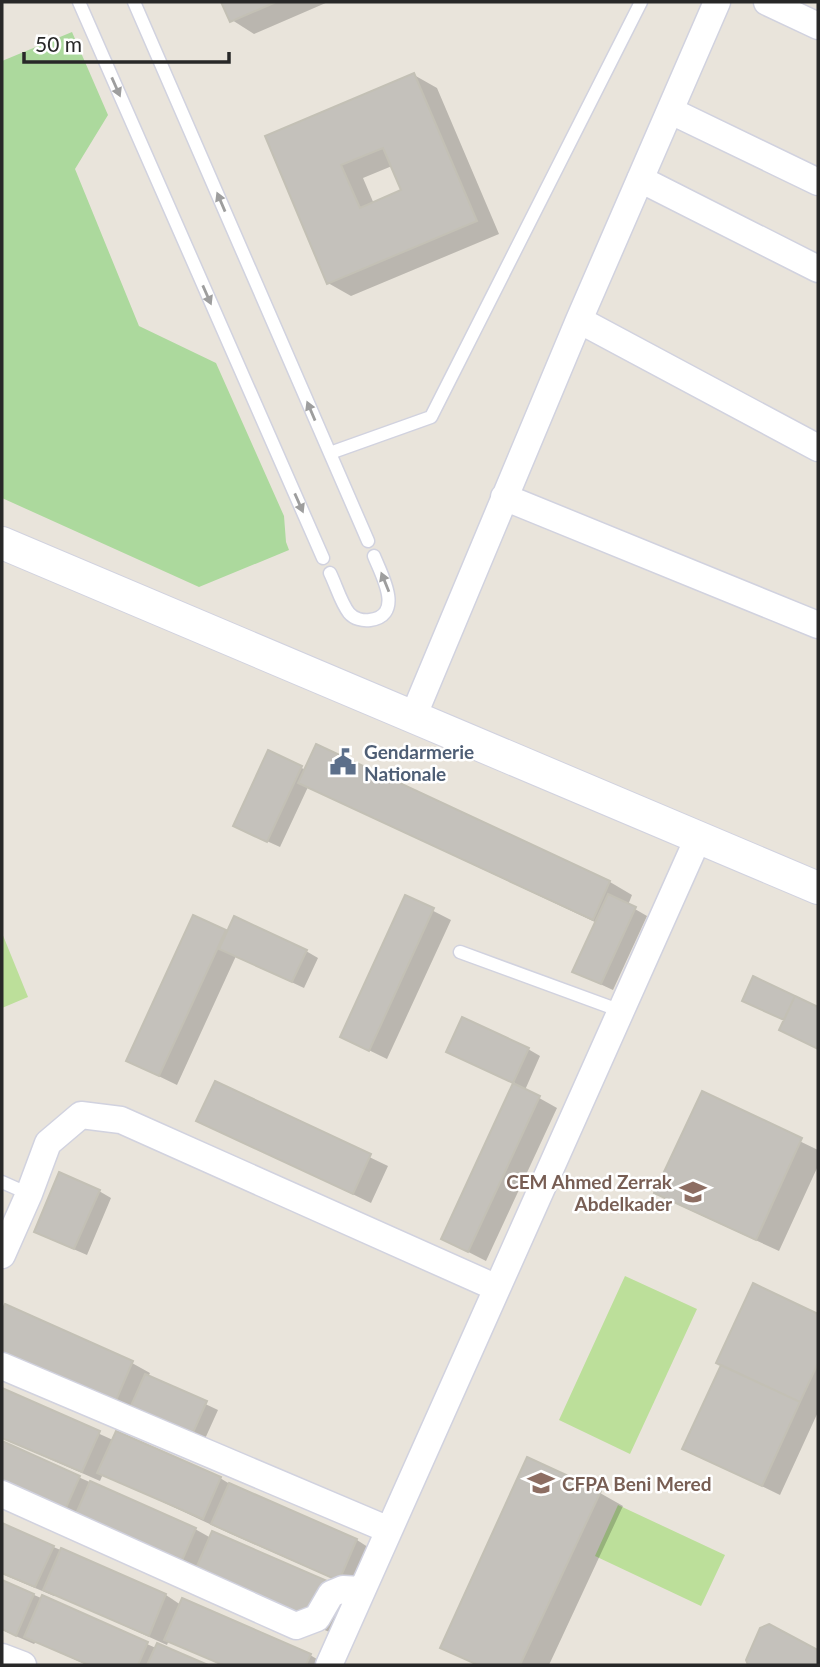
<svg xmlns="http://www.w3.org/2000/svg" width="820" height="1667" font-family="Lato,sans-serif">
  <style>
    .green { fill: #acd99d }
    .pitch { fill: #bcdf9a }
    .shadow { fill: #0003; fill-rule: evenodd }
    .building { fill: #c4c1bb; stroke: #c3c0b5; stroke-width: 2; fill-rule: evenodd }
    .lines { fill: none; stroke-linecap: round; stroke-linejoin: round }
    .service-casing { stroke: #d1d2df; stroke-width: 15 }
    .minor-casing { stroke: #d1d2df; stroke-width: 29 }
    .tertiary-casing { stroke: #d1d2df; stroke-width: 34 }
    .service { stroke: #fff; stroke-width: 12 }
    .minor { stroke: #fff; stroke-width: 26 }
    .tertiary { stroke: #fff; stroke-width: 32 }
    .oneway { fill: #9e9e9e }
    .labels { text-anchor: middle; dominant-baseline: central; stroke-width: 5; stroke-linejoin: round; paint-order: stroke }
    .service-label { font-size: 19px; font-weight: bold; fill: #4e5e75; stroke: #fff; text-anchor: start }
    .education-label { font-size: 19px; font-weight: bold; fill: #785e54; stroke: #fff; text-anchor: end }
  </style>
  <rect width="100%" height="100%" fill="#e9e4db"/>
  <!-- green -->
  <path class="green" d="M72,32L108,115L75,169L139,326L216,363L284,516L286,542L289,550L199,587L2,498V61Z"/>
  <!-- pitch -->
  <path class="pitch" d="M2,933L28,997L2,1008Z
    M625,1276L697,1309L630,1454L559,1420Z
    M618,1505L725,1555L701,1606L595,1556Z"/>
  <!-- shadow -->
  <path class="shadow" d="M223,2H328L254,34L232,20Z
    M414,75L437,88L499,234L351,296L328,283L267,137ZM392,166L403,191L374,204L363,178Z
    M317,746L610,882L632,895L628,905L647,916L613,990L587,978L597,923L308,787L280,847L247,832L269,753L306,770Z
    M406,897L451,920L387,1059L342,1037Z
    M194,917L228,933L306,951L318,958L304,988L236,956L177,1085L146,1070Z
    M528,1049L540,1056L525,1090L557,1108L486,1261L443,1239L515,1083L460,1058Z
    M215,1083L388,1166L371,1203L198,1120Z
    M702,1094L818,1150V1166L779,1251L679,1205L657,1192Z
    M99,1191L111,1198L87,1255L48,1238Z
    M754,1286L818,1316V1412L780,1495L685,1449L723,1365Z
    M5,1307L132,1363L150,1373L148,1377L218,1410L204,1441L2,1353V1315Z
    M2,1390L113,1440L220,1478L238,1489L357,1540L374,1551L357,1589L231,1534L103,1474L100,1481L2,1438Z
    M2,1443L195,1529L211,1538L358,1599L341,1637L2,1492Z
    M600,1493L623,1506L549,1665H476L442,1647Z
    M2,1525L166,1595L181,1605L183,1600L310,1655L327,1665H221L169,1640L167,1645L54,1594V1596L2,1574Z
    M2,1581L156,1648L158,1645L203,1665H87L36,1642L34,1644L2,1630Z"/>
  <!-- building -->
  <path class="building" d="M221,2H276L230,22Z
    M414,73L477,221L327,284L265,136ZM383,148L401,190L360,208L341,165Z
    M316,744L610,881L593,920L298,783Z
    M268,750L302,766L267,842L233,826Z
    M608,894L636,907L601,984L572,972Z
    M405,895L434,908L369,1051L340,1037Z
    M193,915L226,930L159,1076L126,1061Z
    M234,916L307,950L292,982L219,949Z
    M753,976L795,996L784,1020L742,1001Z
    M795,996L818,1007V1049L779,1030Z
    M462,1017L529,1048L513,1083L446,1052Z
    M215,1081L371,1154L353,1194L196,1121Z
    M513,1083L540,1096L468,1252L441,1239Z
    M702,1091L802,1138L756,1240L654,1193Z
    M59,1172L100,1190L74,1249L34,1232Z
    M753,1283L818,1314V1363L800,1402L716,1363Z
    M5,1304L133,1361L115,1403L2,1353V1311Z
    M721,1365L800,1402L762,1486L682,1449Z
    M145,1374L207,1401L192,1435L130,1408Z
    M2,1388L100,1431L82,1472L2,1438Z
    M116,1431L221,1477L203,1519L97,1473Z
    M2,1441L80,1476L62,1517L2,1491Z
    M527,1457L601,1491L520,1665H478L440,1648Z
    M90,1481L196,1528L178,1570L72,1523Z
    M229,1483L357,1539L339,1581L211,1524Z
    M2,1523L54,1546L35,1587L2,1573Z
    M212,1531L341,1587L323,1629L194,1573Z
    M61,1548L166,1594L149,1636L43,1590Z
    M2,1580L34,1594L16,1636L2,1629Z
    M42,1595L148,1642L138,1665H89L24,1637Z
    M182,1598L311,1654L306,1665H223L164,1640Z
    M769,1624L818,1650V1665H748L746,1660L760,1628Z
    M157,1643L208,1665H147Z"/>
  <g class="lines">
    <!-- service casing -->
    <g class="service-casing">
      <path id="service" d="M79,2L323,558
        M134,2L368,541
        M330,453L431,417L641,2
        M330,573C336,585 341,603 349,613C354,619 363,621 370,620C405,615 381,574 374,556
        M460,952L621,1011
        M2,1182L29,1194"/>
    </g>
    <!-- minor casing -->
    <g class="minor-casing">
      <path id="minor" d="M767,2L818,26
        M671,111L818,182
        M640,179L818,269
        M579,320L818,448
        M504,497L818,625
        M413,717L579,320L717,2
        M2,1255L29,1194L48,1143L81,1115L121,1120L497,1288
        M2,1366L389,1530
        M2,1494L296,1626L317,1618L331,1594L343,1589L362,1590
        M2,1657L23,1665
        M329,1665L699,836"/>
    </g>
    <!-- tertiary casing -->
    <g class="tertiary-casing">
      <path id="tertiary" d="M2,543L818,888"/>
    </g>
    <!-- service -->
    <use href="#service" class="service"/>
    <!-- minor -->
    <use href="#minor" class="minor"/>
    <!-- tertiary -->
    <use href="#tertiary" class="tertiary"/>
  </g>
  <!-- one-way arrows -->
  <defs><path id="oneway-solid" d="M-6-.8H1V-3.2L6.5 0L1 3.2V.8H-6Z" transform="scale(1.75)"/></defs>
  <g class="oneway">
    <use href="#oneway-solid" transform="translate(116 87) rotate(66)"/>
    <use href="#oneway-solid" transform="translate(221 202) rotate(-113)"/>
    <use href="#oneway-solid" transform="translate(207 295) rotate(66)"/>
    <use href="#oneway-solid" transform="translate(311 411) rotate(-113)"/>
    <use href="#oneway-solid" transform="translate(299 503) rotate(66)"/>
    <use href="#oneway-solid" transform="translate(385 582) rotate(-112)"/>
  </g>
  <!-- icons -->
  <defs>
    <g id="civic-bare" transform="scale(2.1)"><path d="M-.6-6.5H3V-4.5H.6V-3L4-1V1h2V6H-6V1h2V-1L-.6-3ZM-1.2 2.5V6h2.4V2.5Z" fill="#5c6f8a" stroke="#fff" stroke-width="2.5" paint-order="stroke"/></g>
    <g id="school-bare" transform="scale(2.1)"><path d="M0-5L7-2L0 1L-7-2ZM-4 1L0 2.5L4 1V4Q0 6-4 4Z" fill="#8d6e63" stroke="#fff" stroke-width="2.5" paint-order="stroke"/></g>
    <g id="university-bare" transform="scale(2.1)"><path d="M0-5L7-2L0 1L-7-2ZM-4 1L0 2.5L4 1V4Q0 6-4 4Z" fill="#8d6e63" stroke="#fff" stroke-width="2.5" paint-order="stroke"/></g>
  </defs>
  <g fill-rule="evenodd">
    <use href="#civic-bare" x="343" y="762"/>
    <use href="#school-bare" x="693" y="1192"/>
    <use href="#university-bare" x="541" y="1483"/>
  </g>
  <g class="labels">
    <!-- service labels -->
    <g class="service-label">
      <text x="364" y="751">Gendarmerie<tspan x="364" dy="22">Nationale</tspan></text>
    </g>
    <!-- education labels -->
    <g class="education-label">
      <text x="672" y="1181">CEM Ahmed Zerrak<tspan x="672" dy="22">Abdelkader</tspan></text>
      <text x="562" y="1483" text-anchor="start">CFPA Beni Mered</text>
    </g>
  </g>
  <!-- border -->
  <rect width="820" height="1667" fill="none" stroke="#282828" stroke-width="7"/>
  <!-- scale -->
  <path d="M24 52v10h205v-10" fill="none" stroke="#282828" stroke-width="3.5"/>
  <text x="35" y="52" font-size="21" fill="#282828" stroke="#ffffff" stroke-width="5" paint-order="stroke">50 m</text>
</svg>
